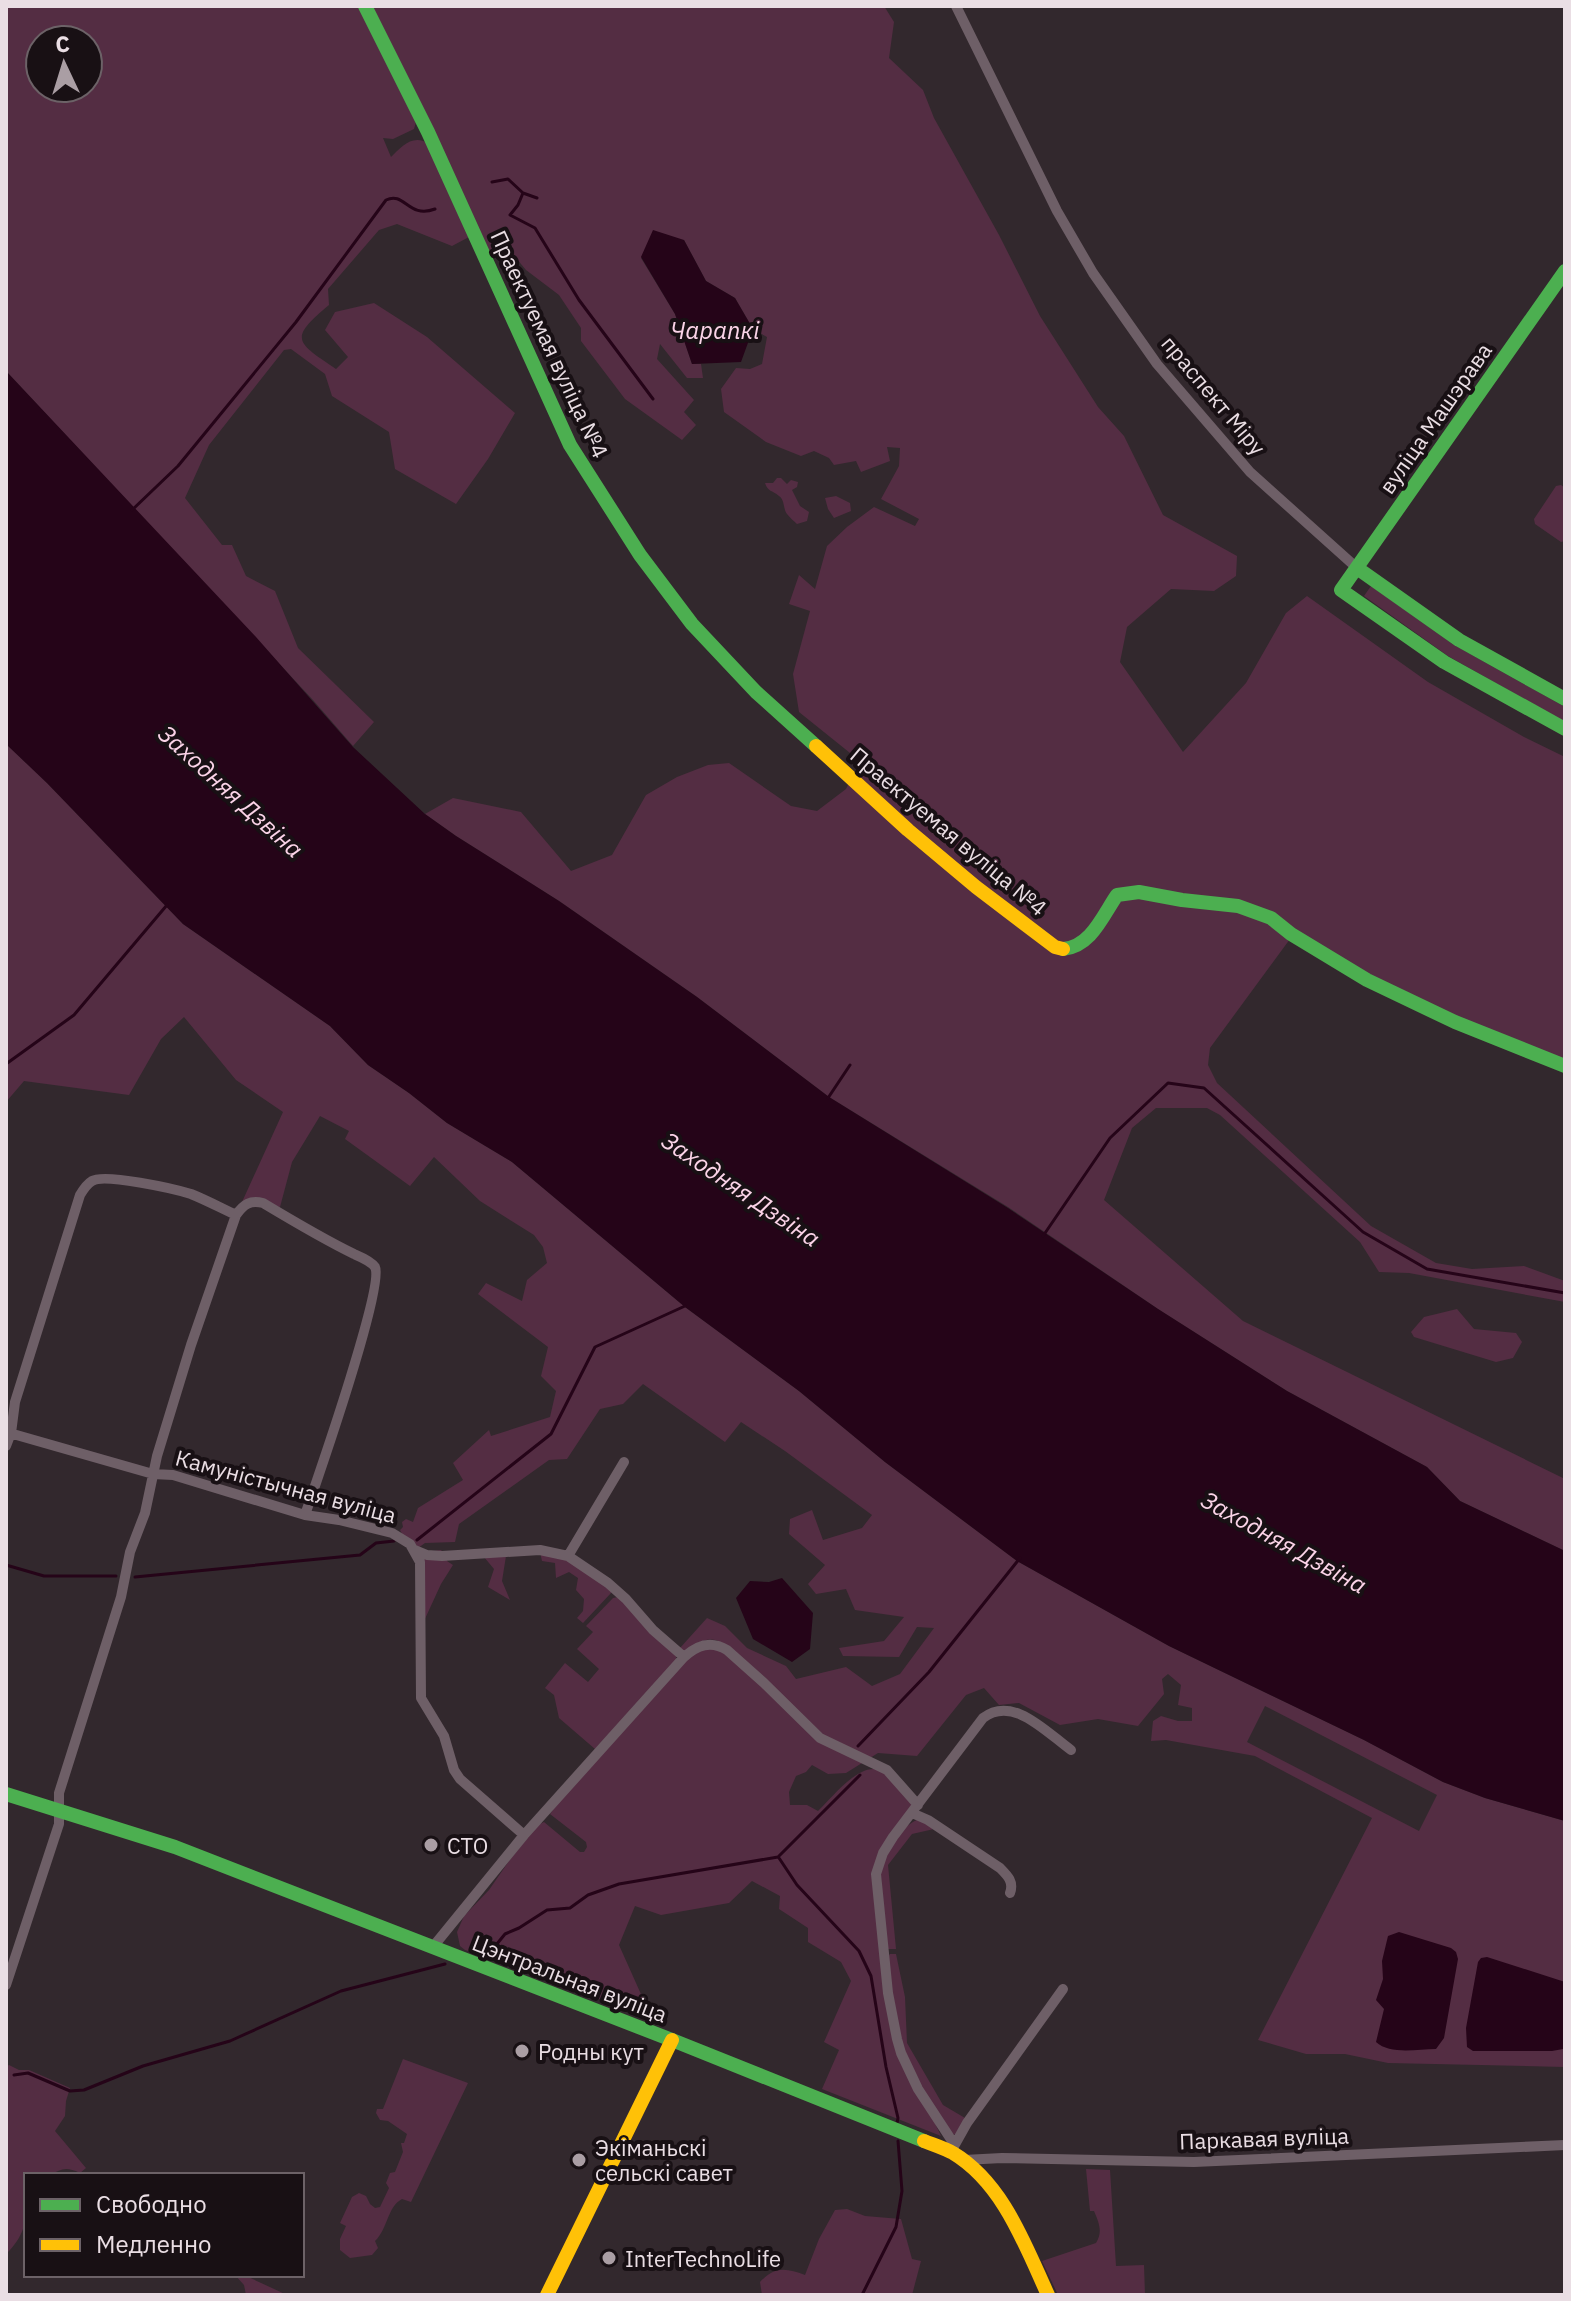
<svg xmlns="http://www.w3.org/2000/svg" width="1571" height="2301" font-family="'IBM Plex Sans',sans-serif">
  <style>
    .green { fill: #542d43; fill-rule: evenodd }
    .water { fill: #250418 }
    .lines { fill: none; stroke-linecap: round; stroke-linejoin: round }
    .stream { stroke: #250418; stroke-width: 3 }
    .street { stroke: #6e5f67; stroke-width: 10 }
    .fast { stroke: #4caf50; stroke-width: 14 }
    .slow { stroke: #ffc107; stroke-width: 14 }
    .poi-dot { fill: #aa9ea4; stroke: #181014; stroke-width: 3 }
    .labels { text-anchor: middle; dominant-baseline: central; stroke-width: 8; stroke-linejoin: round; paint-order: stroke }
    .street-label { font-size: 22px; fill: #eadee4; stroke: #181014 }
    .poi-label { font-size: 22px; fill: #eadee4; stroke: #181014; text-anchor: start }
    .water-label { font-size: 24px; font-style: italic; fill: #fbd4e8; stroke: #181014 }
  </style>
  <rect width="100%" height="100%" fill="#32282d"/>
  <!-- green -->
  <path class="green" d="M6,6H361L416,122L414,129L393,139L383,138L391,157C401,147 413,133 429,144L469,237L452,246L397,224L379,230L328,289L329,305C288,339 296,342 336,369L348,357L325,330L335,312L374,303L427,337L515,413L488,459L456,504L395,469L389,432L332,396L325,374L291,349L284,350L209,445L185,498L222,545H232L246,576L275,591L298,648L374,722L353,746L313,700L6,371ZM40,40H88V88H40Z
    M371,6H884L894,22L889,58L923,90L934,118L999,235L1040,316L1098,407L1124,436L1163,515L1237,556L1236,576L1214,591L1171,589L1127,627L1120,662L1183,752L1246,683L1286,613L1307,596L1428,682L1524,737L1565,757V1070L1290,939L1210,1048L1208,1065L1217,1083L1371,1226L1436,1263L1472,1269L1524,1266L1565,1281V1302L1409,1273L1379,1272L1360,1242L1220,1115L1207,1108H1156L1132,1128L1104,1200L1243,1321L1565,1479V1551L1460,1501L1427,1467L1287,1391L1158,1309L1008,1207L829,1097L697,997L559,901L456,836L425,814L453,798L521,812L571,871L612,855L646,795L677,777L708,765L729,763L791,806L817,811L846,789L860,761L799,712L793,674L810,611L789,604L799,575L815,589L827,546L847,527L874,507L915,526L919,519L881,499L899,466L900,448L887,447L890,461L861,472L856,461L834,465L829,458L814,451L801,456L766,442L724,412L721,389L736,368L750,369L762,364L767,337L753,329L735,298L706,281L684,240L641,258L675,314L692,364H701L703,378H687L660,344L657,359L694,400L684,412L696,425L682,440L625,399L581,341V328L559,295L526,270L511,252L488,251Z
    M777,478H781L787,484L791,480L798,482L797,487L792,490L800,506L809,512L807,521L797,524C794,521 790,518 787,514C783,509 785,500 779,496C772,490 768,492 765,483H773Z
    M1561,485L1565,488V541L1561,542L1535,524L1534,519L1556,486Z
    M836,496L850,503L851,511L834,518L828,509L825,498Z
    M1371,586L1454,645L1565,707V722L1448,656L1364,596Z
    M6,744L47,783L183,924L330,1026L368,1065L409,1093L447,1123L512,1162L685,1307L799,1391L885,1462L1017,1561L1169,1646L1364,1740L1443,1782L1485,1798L1565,1821V2067L1388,2063L1345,2054H1306L1258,2040L1372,1818L1255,1756L1166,1740L1151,1741L1153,1721L1161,1716L1178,1721H1192V1708L1178,1705L1181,1685L1168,1674L1162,1679L1164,1694L1138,1726L1098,1719L1060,1725L1019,1703L999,1705L984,1688L966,1695L917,1756L878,1753L846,1773L828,1774L812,1765L806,1772L796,1776L789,1792L790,1805H807L818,1811C833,1797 863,1756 885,1773C895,1780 903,1793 911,1802L912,1806L876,1862L890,2028L941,2136L822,2089L839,2050L824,2042L851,1981L841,1962L808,1942V1928L779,1909L780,1896L752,1881L729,1903L661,1915L635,1906L619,1945L653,2021L566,1985C558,1974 546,1971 533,1973L465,1950L460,1946L457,1932L464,1916L489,1890L509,1861L538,1825L544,1822L580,1852H584L587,1847L586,1842L550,1814L562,1797L695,1651L722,1643C709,1634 696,1644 684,1651L680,1648L707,1618L725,1626L747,1648L786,1666L796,1679L846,1667L872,1686L900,1674L934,1628L917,1627L899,1657L843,1656L839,1648L884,1641L904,1617L855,1610L846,1589L816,1594L808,1584L825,1565L789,1534L790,1519L812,1510L823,1540L862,1528L872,1515L785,1451L741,1422L725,1442L643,1384L623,1404L600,1409L567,1459L549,1460L459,1524L455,1542L425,1543L418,1548L426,1552L441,1550L446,1556L447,1561L453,1565L441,1584L424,1621L423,1575L400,1530L403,1527L402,1522L406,1519L413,1522L418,1508L463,1480L453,1463L489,1430L491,1436L550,1417L556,1391L541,1376L548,1347L478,1294L486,1283L522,1301L527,1280L547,1263L543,1247L534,1235L480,1201L434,1157L410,1186L345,1139L349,1131L320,1116L292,1162L280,1207L242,1202L283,1112L236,1080L184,1017L161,1039L129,1095L24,1081L6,1102ZM1265,1706L1437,1795L1419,1831L1247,1742Z
    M1457,1309L1474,1329L1516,1333L1522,1342L1513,1358L1496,1362L1414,1337L1411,1332L1424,1317Z
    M540,1552L570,1560L611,1590V1593L583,1623L577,1618L583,1611L584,1599L576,1590L578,1578L569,1572L556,1578L555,1563L542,1561Z
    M506,1556L502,1581L510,1600L488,1587L494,1569L484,1557Z
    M618,1597L676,1654V1662L595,1749L559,1718L554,1695L545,1688L565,1663L588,1682L599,1669L577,1649L593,1632L586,1626L613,1598Z
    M917,1820H922L934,1829L912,1834L888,1865L896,1949H886L880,1863C887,1849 902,1826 917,1820Z
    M890,1954H896L905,1997L907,2043L943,2105L965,2118L956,2135L953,2134C946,2125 936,2116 930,2105C900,2060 893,2009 888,1957Z
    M403,2059L468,2083L411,2202L402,2199C387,2207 388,2229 375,2241L378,2248L372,2255L350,2258L340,2250V2239L346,2226L340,2223L352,2197L359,2193L366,2196L370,2204L375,2208L380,2207L389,2188L386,2183L390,2173L395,2172L403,2152L401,2143H404L407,2134L388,2121L380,2120L376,2113L377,2109H383Z
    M9,2065L19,2070H29L70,2088L66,2101L65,2116L55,2131L86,2168L80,2173C63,2165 62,2171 47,2175C41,2177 32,2175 26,2175C26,2208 32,2229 6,2254V2067Z
    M1086,2169L1110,2170L1116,2266L1144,2265L1145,2295H1058L1042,2261L1096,2243C1103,2232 1099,2223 1094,2211H1090Z
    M847,2209L865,2216L901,2219L912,2259L921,2261L912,2295H762L760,2282C775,2266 786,2268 805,2275L819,2239L835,2210Z
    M235,2275H244L287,2295H246L244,2285Z"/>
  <!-- water -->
  <path class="water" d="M653,230L684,240L706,281L735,298L753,329L741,362L692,364L675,314L641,257Z
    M6,371L256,637L353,747L425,814L456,836L559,901L697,997L829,1097L1008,1208L1158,1309L1287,1391L1427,1467L1460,1501L1565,1551V1821L1485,1798L1443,1782L1364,1740L1169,1646L1017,1561L885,1462L799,1391L685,1307L512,1162L447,1123L409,1093L368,1065L330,1026L183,924L47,783L6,744Z
    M782,1578L813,1613L810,1649L792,1662L753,1639L736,1598L750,1581L769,1582Z
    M1399,1932L1451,1948L1456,1952L1458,1959L1444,2038L1436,2049C1417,2049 1390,2055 1376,2042L1384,2009L1376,2000L1383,1979L1382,1961L1388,1936Z
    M1487,1957L1565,1982L1563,2049L1552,2051H1473L1467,2047L1466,2028L1478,1962L1481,1958Z"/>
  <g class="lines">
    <!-- stream -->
    <path class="stream" d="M492,182L508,179L523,193L537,198
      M523,193L518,205L510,215L535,228L579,300L653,399
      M132,510L178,466L296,322L386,200C405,191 408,219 435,209
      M6,1064L74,1015L167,905
      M828,1098L850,1065
      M1043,1236L1110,1138L1168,1083L1204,1088L1363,1232L1427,1269L1565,1293
      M417,1540L551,1434L595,1347L685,1306
      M6,1565L44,1576H116
      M135,1577L360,1555L376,1543L394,1541
      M858,1746L929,1672L1020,1558
      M779,1858L797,1885L859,1951L871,1976L886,2067L898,2118L897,2123
      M481,1953L492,1950L505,1934L519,1928L547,1910L570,1908L588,1895L619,1884L778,1857L860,1775
      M14,2075L28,2073L70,2091L84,2090L143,2066L230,2041L341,1991L445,1964
      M862,2295L896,2227L902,2191L898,2141"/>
    <!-- street -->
    <path class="street" d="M956,6L1057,211L1093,273L1157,364L1250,472L1357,568
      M6,1432L153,1474L173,1475L305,1515L339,1520L392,1533L410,1544L420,1562L421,1698L444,1736L454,1770L460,1779L524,1835
      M6,1446L11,1433L15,1402L80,1195C83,1190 87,1184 92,1181C104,1173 175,1189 191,1194C206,1200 221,1208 236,1215C244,1204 250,1200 263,1203C293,1221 323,1239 354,1254C361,1257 371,1261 375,1267C385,1286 316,1483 305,1515
      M415,1550L427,1555L442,1556L540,1550L568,1556
      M684,1657C697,1645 711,1640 727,1650L764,1683L820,1738L887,1770L918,1805
      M912,1813L928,1820L1000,1868C1008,1876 1014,1882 1010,1893
      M432,1948L524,1835L684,1657L653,1630L626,1599L608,1583L568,1556L624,1462
      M6,1985L59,1824V1793L121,1597L130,1552L145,1513L157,1456L191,1345L236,1215
      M954,2144L918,2089L901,2053L897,2039L888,1993L876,1874L883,1853L893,1837L983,1718C1013,1695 1046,1732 1071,1750
      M953,2148L967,2123L1063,1989
      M964,2160L1002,2158L1194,2162L1565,2145"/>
    <!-- fast -->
    <path class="fast" d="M365,6L428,132L570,445L640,555L692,624L756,692L816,746
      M1565,271L1341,590L1444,662L1565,729
      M1357,568L1459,640L1565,699
      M1063,949C1091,947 1103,915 1117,895L1139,892L1182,900L1238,906L1271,918L1291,934L1367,980L1455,1022L1565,1066
      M6,1794L175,1847L672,2040L924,2141"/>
    <!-- slow -->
    <path class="slow" d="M816,746L908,830L976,887L1055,947L1063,949
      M924,2141C934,2145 944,2148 953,2153C1003,2183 1025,2245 1048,2295
      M547,2295L672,2040"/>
  </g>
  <!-- markers -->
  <g class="poi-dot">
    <circle cx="431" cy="1845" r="8"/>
    <circle cx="522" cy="2051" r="8"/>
    <circle cx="579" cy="2160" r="8"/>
    <circle cx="609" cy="2258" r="8"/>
  </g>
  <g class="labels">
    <!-- street labels -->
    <g class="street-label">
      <text transform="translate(550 344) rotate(65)">Праектуемая вуліца №4</text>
      <text transform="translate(1214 395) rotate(50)">праспект Міру</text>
      <text transform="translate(1435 418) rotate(-55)">вуліца Машэрава</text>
      <text transform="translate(949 831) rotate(40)">Праектуемая вуліца №4</text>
      <text transform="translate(286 1486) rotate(15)">Камуністычная вуліца</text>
      <text transform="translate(570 1978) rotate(21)">Цэнтральная вуліца</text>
      <text transform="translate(1264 2138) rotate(-2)">Паркавая вуліца</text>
    </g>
    <!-- poi labels -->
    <g class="poi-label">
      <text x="447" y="1845">СТО</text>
      <text x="538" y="2051">Родны кут</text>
      <text x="595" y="2147">Экіманьскі<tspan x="595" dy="25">сельскі савет</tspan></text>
      <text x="625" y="2258">InterTechnoLife</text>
    </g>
    <!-- water labels -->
    <g class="water-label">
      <text x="715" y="330">Чарапкі</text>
      <text transform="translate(231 791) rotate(42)">Заходняя Дзвіна</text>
      <text transform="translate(741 1189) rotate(34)">Заходняя Дзвіна</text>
      <text transform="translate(1284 1542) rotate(29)">Заходняя Дзвіна</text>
    </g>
  </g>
  <!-- border -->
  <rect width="1571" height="2301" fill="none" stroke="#eadee4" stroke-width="16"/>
  <!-- legend -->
  <rect x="24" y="2173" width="280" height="104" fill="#181014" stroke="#6c6267" stroke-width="2"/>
  <rect x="40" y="2199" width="40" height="12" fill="#4caf50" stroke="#6c6267" stroke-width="2"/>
  <text x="96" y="2213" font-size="24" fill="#eadee4">Свободно</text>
  <rect x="40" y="2239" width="40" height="12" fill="#ffc107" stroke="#6c6267" stroke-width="2"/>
  <text x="96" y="2253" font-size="24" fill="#eadee4">Медленно</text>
  <!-- north arrow -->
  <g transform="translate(64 64) rotate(356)"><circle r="38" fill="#181014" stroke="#6c6267" stroke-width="2"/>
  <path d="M0-6L14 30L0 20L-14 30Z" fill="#aa9ea4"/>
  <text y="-12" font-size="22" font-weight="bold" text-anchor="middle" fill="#eadee4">С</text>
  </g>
</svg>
